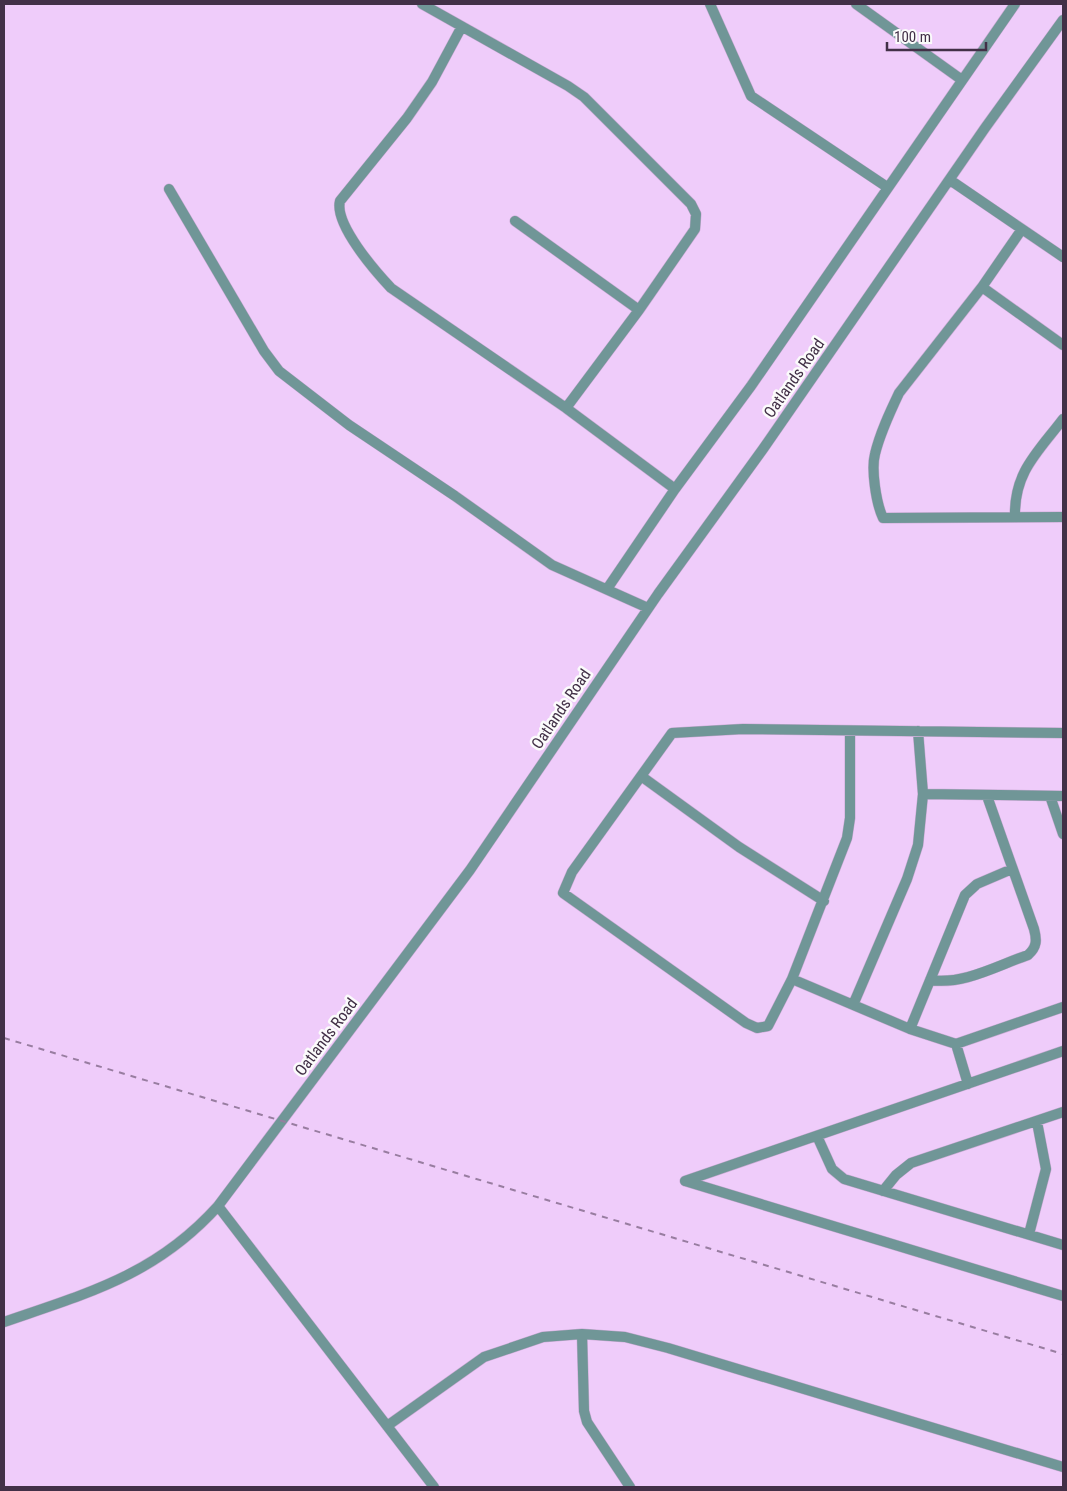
<svg xmlns="http://www.w3.org/2000/svg" width="1067" height="1491" font-family="'Roboto Condensed',sans-serif">
  <style>
    .lines { fill: none; stroke-linecap: round; stroke-linejoin: round }
    .minor-casing { stroke: #c9aad3; stroke-width: 11 }
    .minor { stroke: #709697; stroke-width: 10 }
    .rail { stroke: #987da0; stroke-width: 2; stroke-dasharray: 6 6; stroke-linecap: butt }
    .labels { text-anchor: middle; dominant-baseline: central; stroke-width: 5; stroke-linejoin: round; paint-order: stroke }
    .street-label { font-size: 16px; fill: #423047; stroke: #fbfbfb }
  </style>
  <rect width="100%" height="100%" fill="#efccfa"/>
  <g class="lines">
    <!-- minor casing -->
    <g class="minor-casing">
      <path id="minor" d="M422,4L568,86L584,97L691,204L696,214L695,229L639,310L566,408
        M710,4L751,96L887,187
        M856,4L962,80
        M461,28L432,82L407,118L340,201C334,224 375,271 391,288L566,408L675,489
        M950,180L1063,257
        M169,189L264,351L279,371L349,425L455,496L552,565L648,608
        M515,221L639,310
        M1022,229L982,287L1063,345
        M982,287L899,393C890,412 880,433 875,454C871,469 876,503 883,518L1063,517
        M1015,516C1014,472 1038,452 1063,419
        M607,589L675,489L751,386L1015,4
        M850,731V818L847,838L792,979L768,1026L757,1028L746,1023L563,893L572,872L672,733L743,729L1063,733
        M918,731L923,794L1063,796
        M641,776L739,847L824,901
        M1050,796L1063,834
        M792,979L910,1029L956,1044L1063,1007
        M930,980C964,985 996,966 1028,955C1037,947 1037,940 1034,929L987,796
        M853,1005L907,879L918,845L923,794
        M910,1029L965,895L977,884L1012,869
        M956,1044L968,1084
        M817,1136L832,1169L844,1179L1063,1245
        M685,1181L1063,1051
        M685,1181L1063,1296
        M883,1191L896,1175L911,1163L1063,1112
        M218,1206L434,1487
        M1029,1234L1046,1169L1037,1122
        M4,1322C88,1293 156,1275 218,1206L470,870L658,594L763,449L985,128L1063,20
        M582,1334L584,1411L587,1422L630,1487
        M387,1426L484,1357L543,1337L582,1334L625,1337L668,1348L1063,1467"/>
    </g>
    <!-- minor -->
    <use href="#minor" class="minor"/>
    <!-- rail -->
    <path class="rail" d="M4,1038L1063,1354"/>
  </g>
  <g class="labels">
    <!-- street labels -->
    <g class="street-label">
      <text transform="translate(794 378) rotate(-55)">Oatlands Road</text>
      <text transform="translate(561 709) rotate(-56)">Oatlands Road</text>
      <text transform="translate(326 1037) rotate(-53)">Oatlands Road</text>
    </g>
  </g>
  <!-- border -->
  <rect width="1067" height="1491" fill="none" stroke="#423047" stroke-width="10"/>
  <!-- scale -->
  <path d="M887 42v8h99v-8" fill="none" stroke="#423047" stroke-width="2.5"/>
  <text x="894" y="42" font-size="15" fill="#423047" stroke="#fbfbfb" stroke-width="4" paint-order="stroke">100 m</text>
</svg>
